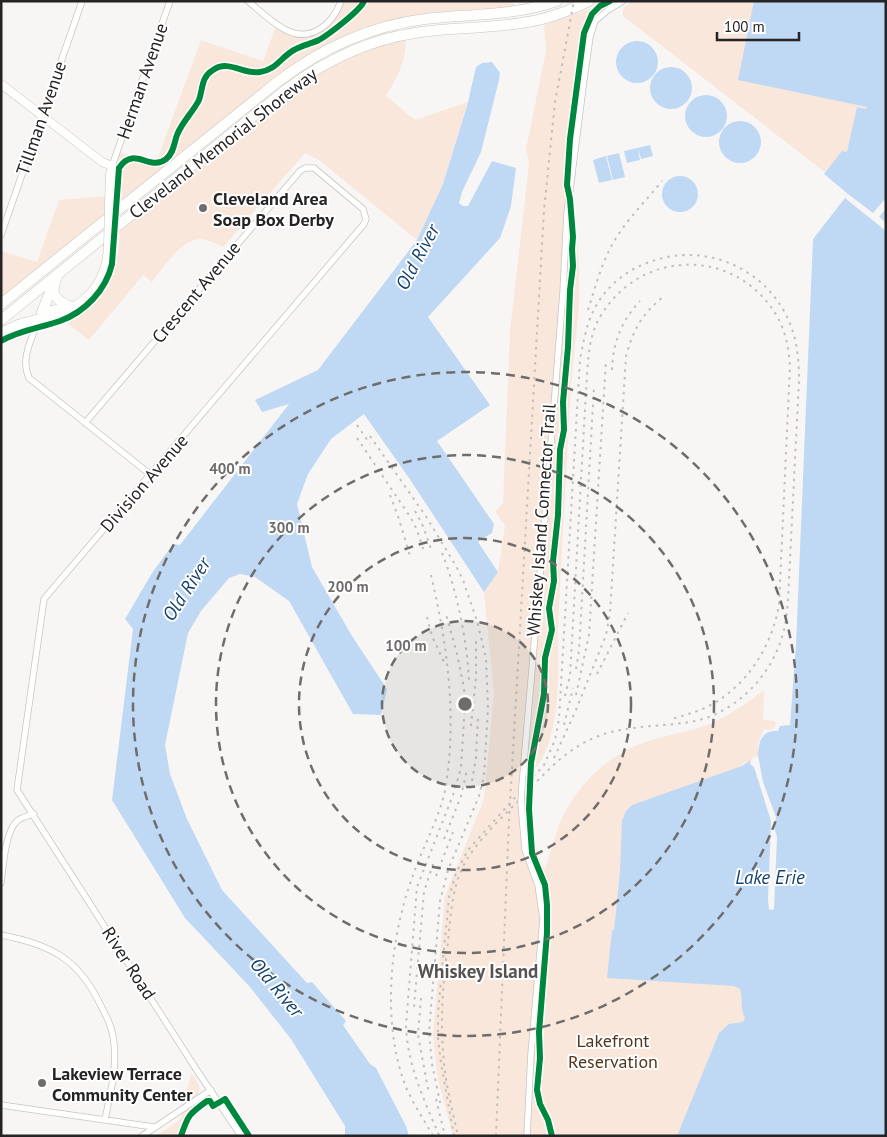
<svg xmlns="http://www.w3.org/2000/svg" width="887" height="1137" font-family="'PT Sans',sans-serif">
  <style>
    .green { fill: #f8e7da }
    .water { fill: #bfd9f5 }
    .pier { fill: #f8f6f4 }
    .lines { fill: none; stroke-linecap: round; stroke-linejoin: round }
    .street-casing { stroke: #c7c6c4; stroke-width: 7 }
    .secondary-casing { stroke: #c7c6c4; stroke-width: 9 }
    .highway-casing { stroke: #c7c6c4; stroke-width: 11 }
    .street { stroke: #fefefd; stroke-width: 5.5 }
    .secondary { stroke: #fefefd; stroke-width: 8 }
    .highway { stroke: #fefefd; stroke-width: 10 }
    .rail { stroke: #c0bfbe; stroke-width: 2; stroke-dasharray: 2.5 5; stroke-linecap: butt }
    .street-bridge-casing { stroke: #c7c6c4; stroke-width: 7; stroke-linecap: butt }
    .secondary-bridge-casing { stroke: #c7c6c4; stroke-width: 9; stroke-linecap: butt }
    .street-bridge { stroke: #fefefd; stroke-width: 5.5 }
    .secondary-bridge { stroke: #fefefd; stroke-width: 8 }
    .cycleway-casing { stroke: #fff; stroke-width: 9 }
    .cycleway { stroke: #00873e; stroke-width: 6 }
    .ring { fill: none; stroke: #6f6d6c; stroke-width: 2.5; stroke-dasharray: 9 6 }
    .poi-dot { fill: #6f6d6c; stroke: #fff; stroke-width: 2 }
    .labels { text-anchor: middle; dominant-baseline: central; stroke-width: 4; stroke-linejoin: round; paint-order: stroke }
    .street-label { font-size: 18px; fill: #252323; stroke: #fff }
    .poi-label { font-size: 18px; font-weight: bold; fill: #252323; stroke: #fff; text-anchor: start }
    .park-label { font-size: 18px; fill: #54351b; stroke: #fff }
    .water-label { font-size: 19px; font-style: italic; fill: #14426d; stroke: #fff }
    .neighbourhood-label { font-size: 19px; font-weight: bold; fill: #565351; stroke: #fff }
    .centre { fill: #6f6d6c; stroke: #fff; stroke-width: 2.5 }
    .ring-label { font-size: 15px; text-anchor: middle; font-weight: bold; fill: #6f6d6c; stroke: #fff; stroke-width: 4; stroke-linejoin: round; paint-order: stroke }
  </style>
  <rect width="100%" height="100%" fill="#f8f6f4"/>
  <!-- green -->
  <path class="green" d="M341,1H510L522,11L426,19L326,50L63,254L30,274L1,297V251L37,262L59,200L110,196L117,152L156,163L201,40L263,61L277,24L285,30L306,34L326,26Z
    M632,1H886L871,208L622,15L624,7Z
    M601,2L607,7L594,17L587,32L579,84L570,171L576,172L572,205L575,206L579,270V307L571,385L558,624C558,665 563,738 534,770C533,797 530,846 545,869C551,852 555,834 562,818C578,785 606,757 640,744C658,737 677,734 695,729C723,720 742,707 764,690L763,720L775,721L776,726L771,730L764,729L758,743L760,804L747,761L621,852V863L744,886L619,880L618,891L742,896L741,914L616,908L615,930L741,983L766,1136H453L437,1075L433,1034L445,896L484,799L494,693L484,592L498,572L505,526L495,511L503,503L510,331L529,164L526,149L546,51L544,25L592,8Z
    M406,40C406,61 397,78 386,96L415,120L468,102L443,184L417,240L319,160L305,153L223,247C217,245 209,239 201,239C180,240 164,267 152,282L143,275L89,340L68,324C108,293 117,283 120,230L313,77L355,55L383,45Z
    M191,1073L200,1087L194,1111L188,1123L183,1136H156L180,1120Z"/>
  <!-- water -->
  <path class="water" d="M754,1H886V1136H677L719,1033L729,1024L743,1022L745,1018C740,1009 743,999 740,989L734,986L607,978L612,930H614L620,872L622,821L626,811L632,805L742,766L758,755C759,741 761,730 778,731L780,726L790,725L796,645L813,239L848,194L824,174L842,151L847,152L857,107L866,109L867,107L738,80Z
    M616 62a21 21 0 1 1 42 0a21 21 0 1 1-42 0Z
    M492,62L500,73L499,80L481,152L462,192L459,203L463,206H468L492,161L516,168L511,206L500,238L428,317L490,405L437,441L494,524L492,533L478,542L498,572L484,592L409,478L364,414L331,439L308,474L297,504L312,567L352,636L387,689L381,715L353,714L289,601L255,577L240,574L229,578L201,611L188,633L165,745L170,774L187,819L222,890L307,983L312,982L346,1021L343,1025L370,1064L376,1068L406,1126L409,1136H345V1126L291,1039L249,986L185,918L112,800L133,629L125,619L152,573L173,544L180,545L289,404L262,412L255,400L318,370L417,240L443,184L467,106L476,67L482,63Z
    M650 88a21 21 0 1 1 42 0a21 21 0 1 1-42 0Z
    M685 116a21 21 0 1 1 42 0a21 21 0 1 1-42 0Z
    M719 142a21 21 0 1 1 42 0a21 21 0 1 1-42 0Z
    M650,145L653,156L641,159L638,148L640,160L627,163L624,151Z
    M619,153L625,177L613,180L607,156Z
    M606,156L612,180L599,183L593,160Z
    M662 194a18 18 0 1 1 36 0a18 18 0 1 1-36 0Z"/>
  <!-- pier -->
  <path class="pier" d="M848,194L873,213L886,198V208L879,217L886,223V231L845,198Z
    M758,755L763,782L776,817L774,827L777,837L774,909L771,910L769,909L768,900L771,821L754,767L750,764L751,759Z"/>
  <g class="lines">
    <!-- street casing -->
    <g class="street-casing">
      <path id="street" d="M248,1C260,11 272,23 286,30C311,43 333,24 341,1
        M112,166L170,1
        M1,235L82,1
        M39,319C32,339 20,358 29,378L151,475
        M85,423L300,171L305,168H314L363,209L366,219L364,224L44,599L17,790L196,1069L241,1136
        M522,786L548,482L563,292L567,213L585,72L590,37L595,21L608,10L623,1
        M521,803L525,850L538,885L543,919L531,1054L527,1136
        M1,883C3,867 5,834 16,822C21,817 28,816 34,814
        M1,935C49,944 78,958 100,1004C104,1012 110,1022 112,1032C119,1060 111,1092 105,1119
        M1,1105L154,1127
        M142,1136L211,1090"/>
    </g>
    <!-- secondary casing -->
    <g class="secondary-casing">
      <path id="secondary" d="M1,84L102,162L112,166L110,175L109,203
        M42,312L66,307
        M39,319C79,310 106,290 108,246"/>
    </g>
    <!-- highway casing -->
    <g class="highway-casing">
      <path id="highway" d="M58,274C51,291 51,298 69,306
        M1,304L276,83C320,49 369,26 425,19C470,14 514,16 557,1
        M42,312L52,287
        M1,320L287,89C325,61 367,40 415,33C450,27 486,29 521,23C545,20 567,12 589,1
        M1,333L18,325L39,319"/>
    </g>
    <!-- street -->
    <use href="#street" class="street"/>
    <!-- secondary -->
    <use href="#secondary" class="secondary"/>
    <!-- highway -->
    <use href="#highway" class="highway"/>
    <!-- rail -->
    <path class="rail" d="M588,310C595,288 601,265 612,245C625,221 645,202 662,181
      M612,370C613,343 621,321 640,301
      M357,425L370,444
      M370,436L427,518L456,566L463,580L477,621L486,658L488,708L484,776L479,796L448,870L440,901L429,1032L432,1064L441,1107
      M357,438L411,518L417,530L424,552
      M390,495L398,516L410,556
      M415,511L423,526L431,549
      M442,553C457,590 467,641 469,680
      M431,575C447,643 457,714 446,785C441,816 422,848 412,878C390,939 382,1020 404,1082C411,1101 423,1118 433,1136
      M427,617L432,636L444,662
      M576,669L579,651L594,387
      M597,674L628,613
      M576,695L589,635L606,361
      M565,696L570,676L586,391C588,367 587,339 600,317C641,247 738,247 778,318C786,333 789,349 790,366L779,605C772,646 747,686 709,706C697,712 685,715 672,719
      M564,725L573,688
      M471,726L476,677V636
      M554,758L576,710L606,635L610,613L626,356C633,330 642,314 663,297
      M472,781L476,758L478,716
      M444,839L461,796L467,770
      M436,876L453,832
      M421,998L418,1035L429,1094
      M414,1007L424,892L433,864
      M436,1099L445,1136
      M439,1135C424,1100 407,1064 406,1025L417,887L453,795L461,768L465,704L464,688L457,654L446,614
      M454,1136L441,1063L438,1038V1013L449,897L456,873L468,850L544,765L555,740L559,719L580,359C584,339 587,319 599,301C614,278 637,264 663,258C713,246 765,271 787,317C797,337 799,359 799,380L788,600C787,612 786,625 782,637C770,678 733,715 690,722C659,727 626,725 596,737C566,749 546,772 524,795C504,816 481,836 466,861C452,885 451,913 448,941C444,977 440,1014 443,1050C444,1079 452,1108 458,1136
      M496,1136L509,821L544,210L555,102L574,1"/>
    <!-- street-bridge casing -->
    <g class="street-bridge-casing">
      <path id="street-bridge" d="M521,803L522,786"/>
    </g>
    <!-- secondary-bridge casing -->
    <g class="secondary-bridge-casing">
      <path id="secondary-bridge" d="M108,246L109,203"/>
    </g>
    <!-- street-bridge -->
    <use href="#street-bridge" class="street-bridge"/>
    <!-- secondary-bridge -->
    <use href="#secondary-bridge" class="secondary-bridge"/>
    <!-- cycleway casing -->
    <g class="cycleway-casing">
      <path id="cycleway" d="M1,341C20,330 40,328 60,321C85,312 106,290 112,264L119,168C134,145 150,172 166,159C174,153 174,143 177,135C182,122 193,112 199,100C203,89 201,77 213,70C229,59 243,75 260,72C276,70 281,57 294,50C302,45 311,44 319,40C328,35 361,10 364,1
        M181,1136C188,1115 189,1114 207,1101H210L213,1106L225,1099L249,1136
        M552,1136L548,1120L540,1104L537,1090L540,1058L539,1032L547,933V905L545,885L532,853L529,809L531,763L544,694L545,658L552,630L549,608L554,581L553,561L558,515L560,450L564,430L563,402L568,347L570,290L573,266L572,249L573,237L570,199L567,185L570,139L584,33L592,14L600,6L610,1"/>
    </g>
    <!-- cycleway -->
    <use href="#cycleway" class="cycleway"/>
  </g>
  <!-- distance rings -->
  <circle cx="465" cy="704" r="83" fill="#6f6d6c" fill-opacity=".12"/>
  <g class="ring">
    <circle cx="465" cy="704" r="83"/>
    <circle cx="465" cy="704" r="166"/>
    <circle cx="465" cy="704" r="249"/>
    <circle cx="465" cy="704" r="332"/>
  </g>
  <!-- markers -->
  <g class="poi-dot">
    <circle cx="203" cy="208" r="5"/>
    <circle cx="42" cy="1083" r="5"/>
  </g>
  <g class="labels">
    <!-- street labels -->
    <g class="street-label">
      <text transform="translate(142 81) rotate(-71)">Herman Avenue</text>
      <text transform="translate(41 118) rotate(-71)">Tillman Avenue</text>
      <text transform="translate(223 143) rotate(-38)">Cleveland Memorial Shoreway</text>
      <text transform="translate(196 292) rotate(-50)">Crescent Avenue</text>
      <text transform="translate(144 483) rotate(-49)">Division Avenue</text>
      <text transform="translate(541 520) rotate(-86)">Whiskey Island Connector Trail</text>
      <text transform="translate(129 963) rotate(57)">River Road</text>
    </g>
    <!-- poi labels -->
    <g class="poi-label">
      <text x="213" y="198">Cleveland Area<tspan x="213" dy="21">Soap Box Derby</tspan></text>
      <text x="52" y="1073">Lakeview Terrace<tspan x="52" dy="21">Community Center</tspan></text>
    </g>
    <!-- park labels -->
    <g class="park-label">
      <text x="613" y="1040">Lakefront<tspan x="613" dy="21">Reservation</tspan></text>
    </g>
    <!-- water labels -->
    <g class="water-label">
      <text transform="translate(417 257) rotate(-62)">Old River</text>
      <text transform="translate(186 589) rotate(-57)">Old River</text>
      <text x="770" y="877">Lake Erie</text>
      <text transform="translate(277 987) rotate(50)">Old River</text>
    </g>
    <!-- neighbourhood labels -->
    <g class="neighbourhood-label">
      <text x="478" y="971">Whiskey Island</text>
    </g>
  </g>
  <circle cx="465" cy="704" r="8" class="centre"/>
  <g class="ring-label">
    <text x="230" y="474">400 m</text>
    <text x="289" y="533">300 m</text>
    <text x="348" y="592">200 m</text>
    <text x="406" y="651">100 m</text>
  </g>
  <!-- border -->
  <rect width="887" height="1137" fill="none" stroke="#252323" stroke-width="5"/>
  <!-- scale -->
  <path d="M717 32v8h82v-8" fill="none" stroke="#252323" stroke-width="2.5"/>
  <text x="724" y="32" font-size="15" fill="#252323" stroke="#ffffff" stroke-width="4" paint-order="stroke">100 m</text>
</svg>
